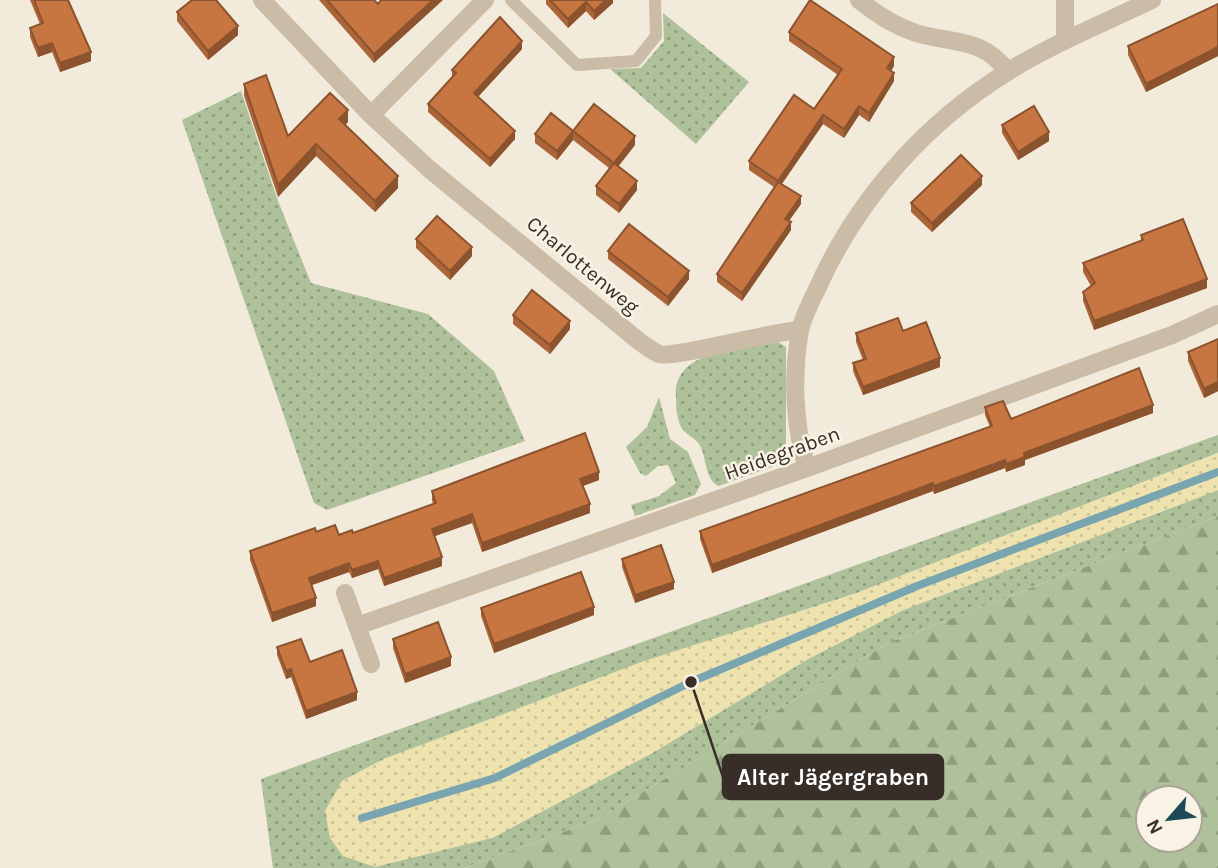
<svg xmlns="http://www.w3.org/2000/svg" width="1218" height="868" font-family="Karla,sans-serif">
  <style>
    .grass { fill: url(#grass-dots) }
    .forest { fill: url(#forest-firs); fill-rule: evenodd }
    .sand { fill: url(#sand-dots) }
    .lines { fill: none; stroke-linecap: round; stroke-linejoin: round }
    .stream { stroke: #78a5af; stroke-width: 8 }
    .lane { stroke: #cabca6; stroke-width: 12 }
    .street { stroke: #cabca6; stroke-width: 18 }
    .wall { fill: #ab6539 }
    .shaded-wall { fill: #8b532e }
    .building { fill: #c77642; stroke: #8b532e; stroke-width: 2 }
    .labels { text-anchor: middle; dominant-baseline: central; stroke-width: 5; stroke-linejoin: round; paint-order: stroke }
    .street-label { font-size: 21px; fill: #362e27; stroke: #f9f3e6 }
    .leader { fill: none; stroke: #362e27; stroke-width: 2.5 }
    .callout-dot { fill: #362e27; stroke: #f9f3e6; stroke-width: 2.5 }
    .callout { fill: #362e27; stroke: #362e27; stroke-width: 2.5 }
    .callout-label { font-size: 23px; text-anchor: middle; font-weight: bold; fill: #fff }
  </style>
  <defs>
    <pattern id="grass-dots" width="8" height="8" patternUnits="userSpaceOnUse" patternTransform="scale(1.75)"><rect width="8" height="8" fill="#aec19a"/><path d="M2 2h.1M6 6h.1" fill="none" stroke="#8e9d7e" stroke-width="1.8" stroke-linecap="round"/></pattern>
    <pattern id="forest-firs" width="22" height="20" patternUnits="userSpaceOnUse" patternTransform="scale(1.75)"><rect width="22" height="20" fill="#aec19a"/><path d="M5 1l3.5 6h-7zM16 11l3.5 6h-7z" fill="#8e9d7e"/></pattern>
    <pattern id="sand-dots" width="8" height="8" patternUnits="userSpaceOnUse" patternTransform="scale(1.75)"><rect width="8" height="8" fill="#eee2af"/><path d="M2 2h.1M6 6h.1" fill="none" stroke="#cdc297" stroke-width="1.8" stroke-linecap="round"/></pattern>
  </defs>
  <rect width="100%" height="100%" fill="#f2eada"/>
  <!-- grass -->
  <path class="grass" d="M663,13L749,82L696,144L610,69L641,68L664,41Z
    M241,91L278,201L311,283L428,314L494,371L525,441L327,510L314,503L182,120Z
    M778,342L786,347V457L777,465L719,486C704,480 707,456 699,444C695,438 687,435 683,430C677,422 676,407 676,398C672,347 744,351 778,342Z
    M659,397L670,439L688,452L701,484L695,495L635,516L631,505L659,496L676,483L668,465L658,466L646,476L640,473L626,447L647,427Z
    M1218,435V453L854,594L642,662L384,759L342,781L492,838L654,752L808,659L903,610L1218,490V516L888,643L599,819L464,868H273L261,779Z"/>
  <!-- forest -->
  <path class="forest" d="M1218,516V868H464L599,819L888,643ZM1148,798H1190V840H1148Z"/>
  <!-- sand -->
  <path class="sand" d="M1218,453V490L903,610L808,659L654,752L492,838L375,867L343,856L330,838L325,811L342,781L384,759L642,662L854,594Z"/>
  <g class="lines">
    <!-- stream -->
    <path class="stream" d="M362,818L495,778L691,682L917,586L1218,472"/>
    <!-- lane -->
    <path class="lane" d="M511,0L577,65L636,61L656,36L655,0"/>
    <!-- street -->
    <path class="street" d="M262,0L371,115L428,168L640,342C646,346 652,351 659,354C674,359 772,331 800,330
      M859,0C876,14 895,26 916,33C952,44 983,37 1008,72
      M1065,0V41
      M371,115L485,0
      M807,468C794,426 792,375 800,331C803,316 812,300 818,287C858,198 926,122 1009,71C1054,43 1104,23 1152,0
      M345,593L371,664
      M357,626L807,468L1172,335L1218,314"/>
  </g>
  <!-- wall -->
  <path class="wall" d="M30,0H68L91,61L60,72L52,52L38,57L30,37V28L40,24Z
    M319,0H374V63Z
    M546,0H613V3L594,20L586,11L568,28L546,4Z
    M1218,4V56L1146,92L1128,55V46Z
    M177,12L238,35L208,60L177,21Z
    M789,32L894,66L891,71L894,81L869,122L859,115L844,138L823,124L782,184L801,204L789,221L791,230L742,301L717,282V274L774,187L749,170V161L814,109L838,75L789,41Z
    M522,49L478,97L515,139L490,167L428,112V104L452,78V70Z
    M244,84L288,136L348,122L345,125L398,188L375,212L316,156L278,197L244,96Z
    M1002,125L1049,141L1018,160L1002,133Z
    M573,131L635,145L618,166L637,190L619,213L596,195V186L609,168L573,140L557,160L535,143V134Z
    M982,185L932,232L911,212V203Z
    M1141,235L1207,288L1094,330L1083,301V292L1091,286L1083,272V263L1141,241Z
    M416,239L472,256L450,280L416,248Z
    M608,251L689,279L668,306L608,259Z
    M513,315L570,329L550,354L513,324Z
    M903,331L940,367L863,395L853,371V363L863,360L856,342V333Z
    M1218,339V391L1204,398L1188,361V352Z
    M985,407L1011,419L1153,413L1025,460V465L1006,472L1005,468L934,494L933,491L712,573L700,539V531L990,427L985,415Z
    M599,480L583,486L590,513L482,552L472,523L435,536L442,566L384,586L378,569L352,578L349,572L312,585L316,606L272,622L250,560V551L316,532L339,535L353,533L433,504L432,500V491Z
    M622,559L674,589L635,603L622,567Z
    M481,608L594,615L494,653L481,616Z
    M393,639L451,666L405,683L393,648Z
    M277,647L310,662L357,700L306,719L291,677L286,679L277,655Z"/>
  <!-- shaded-wall -->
  <path class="shaded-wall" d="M433,0H443L374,63V54Z
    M606,0H613V3L594,20V11Z
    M586,2V11L568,28V19Z
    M238,26V35L208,60V51Z
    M522,41V49L474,101V93Z
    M52,43V52L38,57V48Z
    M1218,47V56L1146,92V84Z
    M91,52V61L60,72V63Z
    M894,57V66L887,77V68Z
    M894,73V81L869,122V113Z
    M859,106V115L844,138V129Z
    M348,110V122L339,131V119Z
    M823,115V124L778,189V181Z
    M515,131V139L490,167V159Z
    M573,131V140L557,160V151Z
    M1049,132V141L1018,160V152Z
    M635,136V145L614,172V163Z
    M316,144V156L278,197V185Z
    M398,176V188L375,212V201Z
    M982,176V185L932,232V223Z
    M637,181V190L619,213V204Z
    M801,196V204L785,226V219Z
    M791,222V230L742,301V293Z
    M472,247V256L450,280V271Z
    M689,271V279L668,306V297Z
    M1207,279V288L1094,330V321Z
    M570,321V329L550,354V345Z
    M940,358V367L863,395V387Z
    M1218,382V391L1204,398V389Z
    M1153,405V413L1025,460V465L1006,472V464L1024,453Z
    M1005,460V468L934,494V486Z
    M599,472V480L580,487V479Z
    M933,483V491L712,573V565Z
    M590,504V513L482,552V543Z
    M472,514V523L432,537V529Z
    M442,557V566L384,586V578Z
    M378,561V569L352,578V570Z
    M349,563V572L309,586V578Z
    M674,582V589L635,603V595Z
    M316,598V606L272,622V613Z
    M594,607V615L494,653V644Z
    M451,657V666L405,683V674Z
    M291,669V677L286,679V671Z
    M357,692V700L306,719V711Z"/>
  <!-- building -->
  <path class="building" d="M34,0H68L91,52L60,63L52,43L38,48L30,28L43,23Z
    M192,0H216L238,26L208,51L177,12Z
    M327,0H374L378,4L381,0H433L374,54Z
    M550,0H606L594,11L586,2L568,19Z
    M810,0L894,57L887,68L894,73L869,113L859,106L844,129L823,115L778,181L749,161L794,95L814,109L842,69L789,32Z
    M1218,4V47L1146,84L1128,46Z
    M500,17L522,41L474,93L515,131L490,159L428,104L456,73L452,70Z
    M266,75L288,136L330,93L348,110L339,119L398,176L375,201L316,144L278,185L244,84Z
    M594,104L635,136L614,163L573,131Z
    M1034,106L1049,132L1018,152L1002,125Z
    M551,113L573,131L557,151L535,134Z
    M961,155L982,176L932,223L911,203Z
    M614,163L637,181L619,204L596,186Z
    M778,182L801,196L785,219L791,222L742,293L717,274Z
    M437,216L472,247L450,271L416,239Z
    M1183,219L1207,279L1094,321L1083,292L1095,283L1083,263L1143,240L1141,235Z
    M629,224L689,271L668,297L608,251Z
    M532,290L570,321L550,345L513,315Z
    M898,318L903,331L926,322L940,358L863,387L853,363L866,359L856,333Z
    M1218,339V382L1204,389L1188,352Z
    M1139,368L1153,405L1024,453L1025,457L1006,464L1005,460L934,486L933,483L712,565L700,531L992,426L985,407L1003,401L1011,419Z
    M585,433L599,472L580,479L590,504L482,543L472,514L432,529L442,557L384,578L378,561L352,570L349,563L309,578L316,598L272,613L250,551L315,528L316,532L335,525L339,535L352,530L353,533L436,503L432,491Z
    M661,545L674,582L635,595L622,559Z
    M581,572L594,607L494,644L481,608Z
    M438,622L451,657L405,674L393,639Z
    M301,639L310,662L342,650L357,692L306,711L291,669L286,671L277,647Z"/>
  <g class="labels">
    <!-- street labels -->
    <g class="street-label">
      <text transform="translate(583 265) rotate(40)">Charlottenweg</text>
      <text transform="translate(782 453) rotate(-20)">Heidegraben</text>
    </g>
  </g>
  <!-- callouts -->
  <path class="leader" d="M691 682L723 777"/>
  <circle class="callout-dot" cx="691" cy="682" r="7"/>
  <rect class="callout" x="723" y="755" width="220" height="44" rx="7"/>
  <g class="callout-label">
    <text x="833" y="785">Alter Jägergraben</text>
  </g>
  <!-- north arrow -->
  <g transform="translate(1169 819) rotate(242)"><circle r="33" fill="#f9f3e6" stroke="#aba49a" stroke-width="2"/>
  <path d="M0-5L12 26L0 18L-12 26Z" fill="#1c4b57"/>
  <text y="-10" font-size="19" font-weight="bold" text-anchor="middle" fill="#362e27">N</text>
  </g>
</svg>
